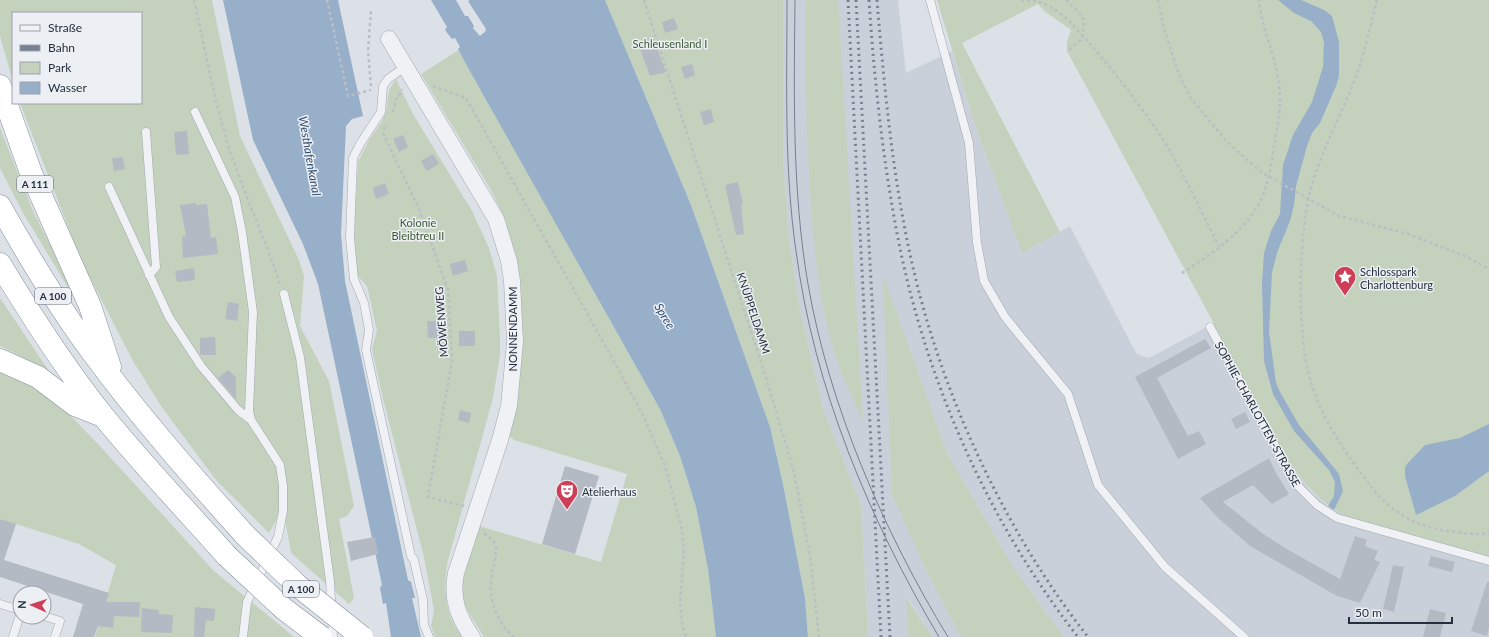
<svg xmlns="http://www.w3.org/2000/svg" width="1489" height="637" font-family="Lato,sans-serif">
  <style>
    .built { fill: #cad0d9 }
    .green { fill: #c3d1bd }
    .water { fill: #97afc8 }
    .building { fill: #b4bac3 }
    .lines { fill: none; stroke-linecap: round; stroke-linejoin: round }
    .lane-casing { stroke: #a2a8b1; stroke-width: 9 }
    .street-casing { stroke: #a2a8b1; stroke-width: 17 }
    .highway-casing { stroke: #848e9d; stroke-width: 23 }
    .path { stroke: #bbbfc5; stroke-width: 2.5; stroke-dasharray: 3 3; stroke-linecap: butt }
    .lane { stroke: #eff1f5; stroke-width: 8 }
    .street { stroke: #eff1f5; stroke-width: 16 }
    .highway { stroke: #fff; stroke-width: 22 }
    .tram { stroke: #768090; stroke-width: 1 }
    .rail { stroke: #768090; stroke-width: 3; stroke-dasharray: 2 4; stroke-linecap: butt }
    .highway-bridge-casing { stroke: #848e9d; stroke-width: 23; stroke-linecap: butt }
    .highway-bridge { stroke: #fff; stroke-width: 22 }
    .labels { text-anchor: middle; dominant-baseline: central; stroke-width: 3; stroke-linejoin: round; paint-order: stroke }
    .shield { fill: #eceff4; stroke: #616974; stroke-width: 1 }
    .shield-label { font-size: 10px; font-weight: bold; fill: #262f3d }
    .park-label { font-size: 11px; fill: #3b5933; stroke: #eceff4 }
    .poi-label { font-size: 11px; fill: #262f3d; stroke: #eceff4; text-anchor: start }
    .street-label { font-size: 11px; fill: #262f3d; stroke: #eceff4 }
    .water-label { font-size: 12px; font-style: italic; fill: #304e71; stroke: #eceff4 }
  </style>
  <rect width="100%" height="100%" fill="#dce1e7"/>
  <!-- built -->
  <path class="built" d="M783,0H898L906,73L952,51L973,119L1022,252L1070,226L1136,353L1139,355L1148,358L1153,356L1214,323L1294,469L1311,492L1328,506L1334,510L1489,557V637H1064L1013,567L947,453L883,277L924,566L961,637H933L907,597L908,637H868L861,505L823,409L800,310L789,240L783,162Z"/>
  <!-- green -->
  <path class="green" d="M0,0H212L240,136L299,260L304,276L300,326L329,381L354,506L347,516L339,519L354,598L349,604L291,553L285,520L280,504L277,519L269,533L216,480L161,406L133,361L81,260L20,103H141V13H13V82L0,36Z
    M605,0H783V162L789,240L800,310L823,409L861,505L868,637H808L805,598L783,484L770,427L691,205Z
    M806,0H838L863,422C855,403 846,385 839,366C821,315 815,259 811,206C806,137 805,69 806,0Z
    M937,0H1489V557L1348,517C1302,494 1286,456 1262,413L1067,51V41L1071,30L1044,11L1038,4L962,43L1060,232L1022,253L973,119Z
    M459,50L660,409L680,456L696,507L708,569L716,637H484L463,603L460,584L479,526L601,562L627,474L514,440L508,435L519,366L522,322L521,287L514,251L505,219L491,190L421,74Z
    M396,79L413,114L472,211L489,248L497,276L500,337V355L493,398L447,564C444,593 444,613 462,637H435L431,626L434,611L432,599L424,557L384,403L372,349L377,331L367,286L357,275L354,236L358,162L369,140L382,121L386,111L389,90Z
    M0,128L33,211L74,292L72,294L23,213L0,168Z
    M883,275L947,453L1013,567L1064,637H961L924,566L892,494Z
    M0,298L49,371L47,373L24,358L0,346Z
    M0,368L33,384L62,407L98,444L214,571L294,637H95L116,565L79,544L0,519Z
    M906,597L933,637H908Z"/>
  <!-- water -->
  <path class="water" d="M223,0H338L363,116L352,119L346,126L341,234L345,281L408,580L411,582L415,598H412L421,637H391L386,603L383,604L380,588L382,585L318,284L303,244L253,140Z
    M431,0H456L465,16H468L474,26L473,28L480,36L485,32L486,29L468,1L470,0H605L691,205L770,427L783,484L805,598L808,637H716L708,569L696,507L680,456L660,409L466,64L458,49L460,47L455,38L452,39L445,30L447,27Z
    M1278,0H1301L1324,10L1332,16L1339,42V76L1336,86L1320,123L1312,133L1307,146L1296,186L1294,205L1290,221L1278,250L1272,272L1269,332L1276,383L1280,392L1299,425L1339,474L1343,491L1334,510L1328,506L1334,496L1335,482L1329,470L1294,431L1273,394L1264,361L1262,283L1264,253L1271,231L1280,214L1283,165L1293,135L1312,102L1323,67L1324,43L1321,32L1311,21L1294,13Z
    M1489,424V471L1455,496L1416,515L1405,476V467L1408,463L1425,445L1460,438Z"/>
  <!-- building -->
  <path class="building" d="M674,18L678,29L665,33L662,22Z
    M653,38L666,72L650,76L638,43Z
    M692,64L695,75L685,79L681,67Z
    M711,109L714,122L704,125L700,112Z
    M187,131L189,154L176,155L174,132Z
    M403,135L408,147L399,152L393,139Z
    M433,154L439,164L427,171L421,161Z
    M123,157L125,169L114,171L112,158Z
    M738,182L743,204L741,205L744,234L736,235L725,185Z
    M385,183L389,194L376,199L373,188Z
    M196,203V205L207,204L211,238L216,237L218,254L183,258L182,237L186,236L180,205Z
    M465,260L468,271L453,276L450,264Z
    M194,268L195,280L177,282L175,271Z
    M228,302L239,304L237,321L225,319Z
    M427,321H441L442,338H428Z
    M459,331H475V346H459Z
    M215,337L216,355H200V338Z
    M1205,339L1211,348L1157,378L1188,436L1199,431L1206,444L1178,459L1135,377Z
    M228,370L236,377V399L218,378Z
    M460,410L471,413L469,423L458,420Z
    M1245,412L1250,422L1236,429L1231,419Z
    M1269,458L1276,473L1289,494L1272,504L1253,485L1223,502L1262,533L1285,548L1340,579L1355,536L1367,540L1365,546L1378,551L1374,560L1380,562L1360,603L1337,596L1250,546L1217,517L1200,498Z
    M565,466L599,476L575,554L542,544Z
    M0,519L16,524L4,560L109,593L106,602H140L139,617L114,616L113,628L98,626L94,637H73L83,604L0,577Z
    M375,537L378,554L351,561L347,542Z
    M1431,556L1455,562L1452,572L1428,566Z
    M1393,565L1404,567L1394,612L1383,609Z
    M1487,582H1489V628L1487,636L1471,631Z
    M195,607L215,609L214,621L206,620L204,637H194Z
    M142,608L159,610V614L173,615L172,633L141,632Z
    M1430,609L1446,613L1440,637H1423Z"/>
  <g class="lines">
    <!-- lane casing -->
    <g class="lane-casing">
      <path id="lane" d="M930,0L969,143L977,243L984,281L1005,317L1068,394L1098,485L1165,567L1244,637
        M405,67L388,79L383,86L381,112L360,144L353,158L350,238L354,279L364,303L369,330L366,350L411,556L414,560L423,600L424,625L429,637
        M195,112L235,197L242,232L253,312L249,411L251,420
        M146,132L156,267L149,275
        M109,187L169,317L201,366L238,410L251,420L280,465L283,486V511L278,537L247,602L243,637
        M284,294L300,357L330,581L333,637
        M1210,327L1296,484L1317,505L1337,518L1489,561
        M0,604L20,610
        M44,616L60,621L55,637
        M13,637L20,615"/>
    </g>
    <!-- street casing -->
    <g class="street-casing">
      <path id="street" d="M389,39L496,219L509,261L512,281L515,342L509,406L500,440L456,573C451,599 458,616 472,637"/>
    </g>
    <!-- highway casing -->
    <g class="highway-casing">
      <path id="highway" d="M0,86L31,173L90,306L110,367
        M0,206C28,256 58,306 92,352C139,416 192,476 245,535
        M0,264C32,317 65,369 104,417C143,465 186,510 227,556
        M0,360L38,377L75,405L103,416"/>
    </g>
    <!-- path -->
    <path class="path" d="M194,0C205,49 214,100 229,148C244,194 265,238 280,284
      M327,0L348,96L371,90
      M644,0L766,378L794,472L810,556L819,637
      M1021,0C1028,1 1035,0 1042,3C1062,10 1078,31 1092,46C1119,78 1145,111 1167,146C1186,178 1202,213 1219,246
      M1066,0L1082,15L1084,25L1082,39L1067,51
      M1158,0L1164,29L1178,72L1190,97L1228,143L1261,172L1339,216L1408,234L1465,256L1489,269
      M1377,0C1370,27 1364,55 1354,82C1341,114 1325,145 1314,178C1298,226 1296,330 1310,379C1320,415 1341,446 1363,476C1388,511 1413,528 1457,532C1468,534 1478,535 1489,533
      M371,86L368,51L371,10
      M433,86L466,98L611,356L644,417L665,466L682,530L684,551L680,603L682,623L686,637
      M393,112L396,100L402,89
      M385,127L383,133L419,209L448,290L452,360L428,497L464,506
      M1182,273C1213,253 1250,229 1264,193C1270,177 1272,157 1275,140C1278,122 1282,104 1279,86C1276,56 1262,30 1259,0
      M484,533L496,544C497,560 492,567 491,581C489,601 498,625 514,637"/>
    <!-- lane -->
    <use href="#lane" class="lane"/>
    <!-- street -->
    <use href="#street" class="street"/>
    <!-- highway -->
    <use href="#highway" class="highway"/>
    <!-- tram -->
    <path class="tram" d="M787,0C787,83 784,168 796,251C814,388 869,519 939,637
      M795,0C794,94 792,191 808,284C829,406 884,532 948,637"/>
    <!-- rail -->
    <path class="rail" d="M848,0L881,637
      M856,0L890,637
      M869,0C874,76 882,153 896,228C923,374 986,519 1078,637
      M877,0C885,96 894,194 918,288C949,410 1010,538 1088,637"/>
    <!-- highway-bridge casing -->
    <g class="highway-bridge-casing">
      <path id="highway-bridge" d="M245,535L297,585L362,637
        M227,556L284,609L321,637"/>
    </g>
    <!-- highway-bridge -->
    <use href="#highway-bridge" class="highway-bridge"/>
  </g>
  <!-- icons -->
  <defs>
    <g id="sight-pin" transform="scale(1.15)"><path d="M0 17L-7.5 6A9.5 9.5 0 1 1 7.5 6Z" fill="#ce3f57" stroke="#eceff4"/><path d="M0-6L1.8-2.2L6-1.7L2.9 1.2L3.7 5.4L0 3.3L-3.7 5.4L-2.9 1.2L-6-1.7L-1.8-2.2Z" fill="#fff"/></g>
    <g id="theatre-pin" transform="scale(1.15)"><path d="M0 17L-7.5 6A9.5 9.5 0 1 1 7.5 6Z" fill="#ce3f57" stroke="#eceff4"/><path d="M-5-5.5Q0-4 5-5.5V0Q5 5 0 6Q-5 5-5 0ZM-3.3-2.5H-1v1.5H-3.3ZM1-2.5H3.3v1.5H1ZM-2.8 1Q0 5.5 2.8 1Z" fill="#fff"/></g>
  </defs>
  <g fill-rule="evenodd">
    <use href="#sight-pin" x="1345" y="277"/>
    <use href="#theatre-pin" x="567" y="491"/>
  </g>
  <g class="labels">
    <!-- shield labels -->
    <g class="shield">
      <rect x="17" y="176" width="36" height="16" rx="3"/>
      <rect x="35" y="288" width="36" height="16" rx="3"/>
      <rect x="283" y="581" width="36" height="16" rx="3"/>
    </g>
    <g class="shield-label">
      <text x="35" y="184">A 111</text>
      <text x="53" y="296">A 100</text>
      <text x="301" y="589">A 100</text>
    </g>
    <!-- park labels -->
    <g class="park-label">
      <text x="670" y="43">Schleusenland I</text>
      <text x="418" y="222">Kolonie<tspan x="418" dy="13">Bleibtreu II</tspan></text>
    </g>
    <!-- poi labels -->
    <g class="poi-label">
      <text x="1360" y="271">Schlosspark<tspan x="1360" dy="13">Charlottenburg</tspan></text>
      <text x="582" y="491">Atelierhaus</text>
    </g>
    <!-- street labels -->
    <g class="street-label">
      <text transform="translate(754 313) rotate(72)">KNÜPPELDAMM</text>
      <text transform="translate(441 322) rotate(-94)">MÖWENWEG</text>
      <text transform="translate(512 329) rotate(-90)">NONNENDAMM</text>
      <text transform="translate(1258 414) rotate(61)">SOPHIE-CHARLOTTEN-STRASSE</text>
    </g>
    <!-- water labels -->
    <g class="water-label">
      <text transform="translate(310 156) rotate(80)">Westhafenkanal</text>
      <text transform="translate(665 316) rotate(59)">Spree</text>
    </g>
  </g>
  <!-- legend -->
  <rect x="12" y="12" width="130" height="92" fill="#eceff4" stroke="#9da2ab"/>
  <rect x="20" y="25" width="20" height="6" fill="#eff1f5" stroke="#9da2ab"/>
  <text x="48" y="32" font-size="12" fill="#262f3d">Straße</text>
  <rect x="20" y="45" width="20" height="6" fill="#768090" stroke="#9da2ab"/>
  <text x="48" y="52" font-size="12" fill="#262f3d">Bahn</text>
  <rect x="20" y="62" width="20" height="12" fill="#c3d1bd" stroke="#9da2ab"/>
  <text x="48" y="72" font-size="12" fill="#262f3d">Park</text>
  <rect x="20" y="82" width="20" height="12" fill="#97afc8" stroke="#9da2ab"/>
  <text x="48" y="92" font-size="12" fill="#262f3d">Wasser</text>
  <!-- north arrow -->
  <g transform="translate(32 605) rotate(273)"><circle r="19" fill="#eceff4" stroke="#9da2ab"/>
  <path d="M0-3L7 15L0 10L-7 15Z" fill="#ce3f57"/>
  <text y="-6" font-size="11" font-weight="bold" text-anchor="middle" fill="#262f3d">N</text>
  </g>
  <!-- scale -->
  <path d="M1349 617v6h103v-6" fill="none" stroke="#262f3d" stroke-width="2"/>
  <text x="1355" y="617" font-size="12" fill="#262f3d" stroke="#eceff4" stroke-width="3" paint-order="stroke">50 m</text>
</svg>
